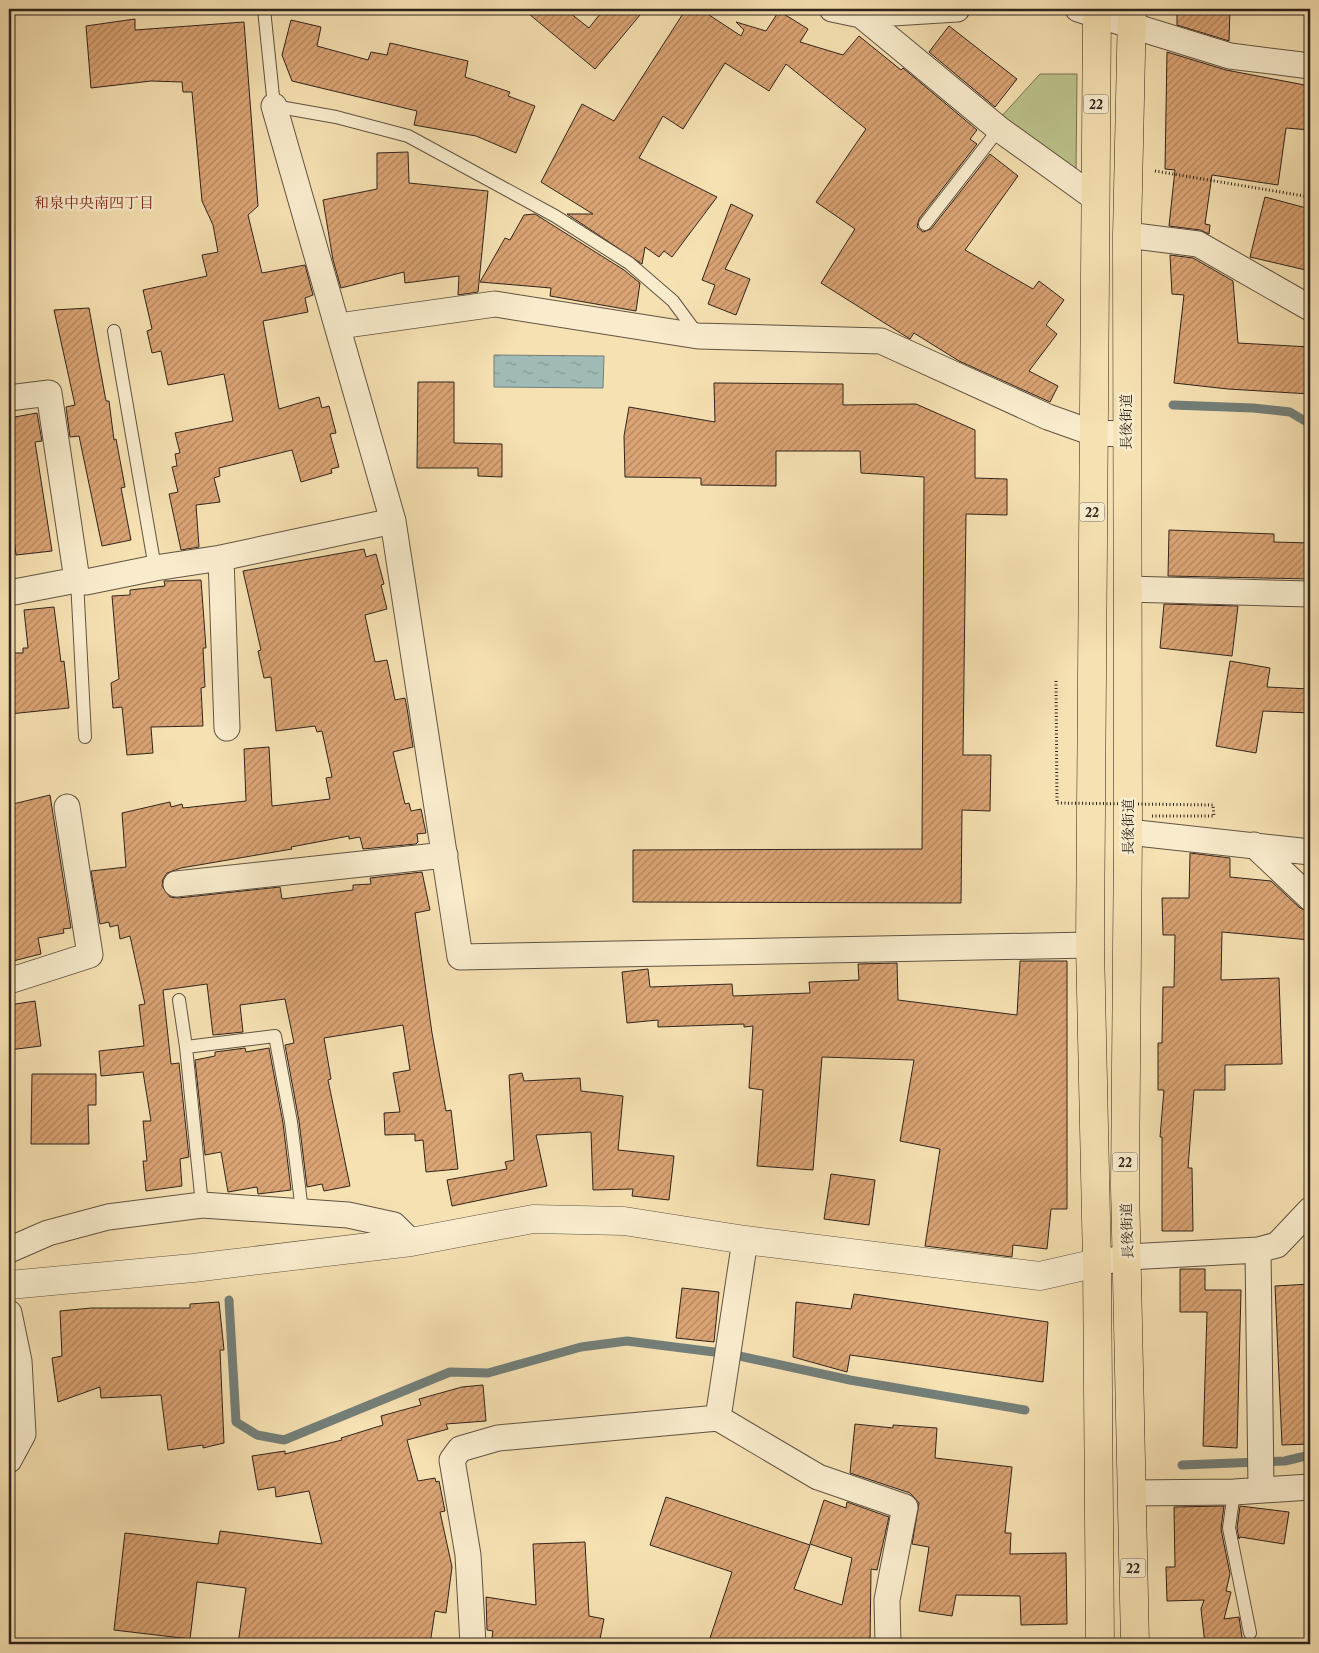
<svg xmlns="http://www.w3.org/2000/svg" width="1319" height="1653" font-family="'Libre Caslon Text','Noto Serif JP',serif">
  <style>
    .green { fill: #bcc38c; stroke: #767454 }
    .water { fill: url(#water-ripples); stroke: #737f79 }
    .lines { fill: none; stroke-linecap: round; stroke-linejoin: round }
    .stream { stroke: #737f79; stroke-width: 9 }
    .building { fill: url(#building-hatch); stroke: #2f241d }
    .service-casing { stroke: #615342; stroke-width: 14 }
    .minor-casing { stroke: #615342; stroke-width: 27 }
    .tertiary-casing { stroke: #615342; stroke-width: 29 }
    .primary-casing { stroke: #2f241d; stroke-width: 29 }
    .path { stroke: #2f241d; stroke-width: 3; stroke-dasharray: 1 2.5; stroke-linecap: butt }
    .service { stroke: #f9eccd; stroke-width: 12 }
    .minor { stroke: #f9eccd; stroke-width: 25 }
    .tertiary { stroke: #f9eccd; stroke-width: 28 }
    .primary { stroke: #f6e1b2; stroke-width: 28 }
    .path-bridge { stroke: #2f241d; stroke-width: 3; stroke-dasharray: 1 2.5; stroke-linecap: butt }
    .labels { text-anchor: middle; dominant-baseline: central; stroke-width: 5; stroke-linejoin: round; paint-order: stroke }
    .shield { fill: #f9eccd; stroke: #6c6052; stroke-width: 1 }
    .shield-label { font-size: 12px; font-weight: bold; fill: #2f241d }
    .street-label { font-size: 14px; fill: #2f241d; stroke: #f9eccd }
    .neighbourhood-label { font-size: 15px; fill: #7a1f14; stroke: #f9eccd }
  </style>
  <defs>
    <pattern id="water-ripples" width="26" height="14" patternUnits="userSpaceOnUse" patternTransform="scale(1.25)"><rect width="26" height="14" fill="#a0bbb6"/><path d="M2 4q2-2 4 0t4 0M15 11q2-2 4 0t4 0" fill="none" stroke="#839893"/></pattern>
    <pattern id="building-hatch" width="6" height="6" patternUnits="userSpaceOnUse" patternTransform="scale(1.25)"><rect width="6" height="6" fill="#dba474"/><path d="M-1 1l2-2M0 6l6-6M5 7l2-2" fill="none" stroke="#b2855f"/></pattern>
  </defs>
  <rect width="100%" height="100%" fill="#f6e1b2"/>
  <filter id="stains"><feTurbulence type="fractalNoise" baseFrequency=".004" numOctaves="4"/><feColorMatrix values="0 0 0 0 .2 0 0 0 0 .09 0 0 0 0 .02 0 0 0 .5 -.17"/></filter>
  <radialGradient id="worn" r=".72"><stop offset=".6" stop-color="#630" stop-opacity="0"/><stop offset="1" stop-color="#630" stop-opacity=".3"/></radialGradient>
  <!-- green -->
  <path class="green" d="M1040,74H1077L1076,174L1000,118Z"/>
  <!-- water -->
  <path class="water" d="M494,355L604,356L603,388L494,387Z"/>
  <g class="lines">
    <!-- stream -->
    <path class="stream" d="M1173,405L1253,408L1290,412L1310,424
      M229,1300L236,1422L257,1435L284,1440L450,1372L488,1373L581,1347L627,1341L730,1354L850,1380L1025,1410
      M1182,1465L1285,1461L1310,1455"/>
  </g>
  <!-- building -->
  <path class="building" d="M523,9H565L589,28L604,9H645L595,69Z
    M686,9H700L741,36L744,30L736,22L766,31L779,11L808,29L800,42L843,55L859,36L901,70L903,68L977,130L970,139L977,144L919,219L917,227L923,232L931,229L990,154L1018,176L965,250L1033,289L1039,281L1064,300L1046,325L1057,334L1029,371L1058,386L1050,402L959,361L914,333L910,339L821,283L855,229L816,202L866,129L786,64L769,91L725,63L683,129L663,116L639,158L717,197L672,257L664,251L659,257L645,247L642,264L567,214H593L541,182L582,104L614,121Z
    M1177,9H1230L1229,41L1177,25Z
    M135,19V30L244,22L258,206L248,215L262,273L305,265L313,295L305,298L308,312L263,321L279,409L319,397L322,408L329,406L336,433L330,434L339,467L331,469L332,473L301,482L292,450L219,468L220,476L214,478L220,502L196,505L199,547L181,550L169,494L178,492L172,467L177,466L175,454L180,453L175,433L233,421L224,374L168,385L161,351L152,353L147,331L152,329L143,290L207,276L202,255L218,252L213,225L202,201L192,92H183L182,82L151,81L91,88L86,26Z
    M291,20L321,27L317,46L368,60L371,52L387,55L390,43L468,61L465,77L510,92L508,96L535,106L516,153L476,136L414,125L417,111L292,81L282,55Z
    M949,26L1017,79L995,107L929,52Z
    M1167,52L1226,70L1310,86V130L1286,128L1278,185L1212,175L1205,224L1210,225L1209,234L1200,230L1169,226L1175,170L1165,169Z
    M408,152L409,183L488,191L478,292L458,295L459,276L405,283L404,272L341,288L333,260L323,200L377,189V153Z
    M1265,197L1310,209V271L1250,257Z
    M731,204L753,215L725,269L750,279L736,315L708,304L715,285L702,280Z
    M535,214L624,270L640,283L636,311L550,296L551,288L480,282L505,238L510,240L524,215Z
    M1170,255L1193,258L1233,281L1238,343L1310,347V394L1228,389L1174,383L1184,295L1172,294Z
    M89,308L106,401H109L114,440L116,439L125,487L121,488L131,540L102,546L79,436L70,437L66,407L75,405L54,310Z
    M418,382H454V443L502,444V477L478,476V468H417Z
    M714,383L843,384V405L916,404L975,430V478L1007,479V515L966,514L963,755H991L990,811L962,810L961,903L633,902V850L922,849L924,477L861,473L860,451H776V486L701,485V478L625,477L624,436L629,407L715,422Z
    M37,413L42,441L35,442L52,551L16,555L9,500V418Z
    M1169,530L1274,534V542L1310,543V579L1168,576Z
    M364,549L366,557L376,554L384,584L381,585L387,609L365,615L375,662L387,660L395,700L405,698L407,708L413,747L393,752L405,804L409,803L411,811L421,809L426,833L417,834L418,842L416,844L363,849L360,837L349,839V836L291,847L292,849L181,868L167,873L163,879L162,886L170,897L178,898L280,887L282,899L353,890V885L371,884L370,878L422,872L430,910L415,913L432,1033L446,1111L451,1110L458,1169L426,1172L423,1140L415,1141V1134L385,1135L384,1113L400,1112L393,1073L410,1070L403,1025L324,1038L331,1079L328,1080L350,1186L324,1191L322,1184L307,1187L299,1121L285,1045L294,1043L285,999L240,1005L243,1032L213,1035L207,984L163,990L171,1064L179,1063L189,1157L180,1159L182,1186L146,1191L143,1161H147L143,1121H151L143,1072L101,1076L99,1051L144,1046L139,1005L145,1004L130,936L120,939L118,925L110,927L109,922L100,924L91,871L126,867L122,813L170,802L171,807L182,804L183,808L246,801L244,749L269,747L272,806L330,799L326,778L332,777L322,731L317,732L315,726L276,731L271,677L264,678L258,651L261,650L243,571Z
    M201,580L206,648H203L205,687L201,688L203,726L151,727L153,753L127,755L122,707L113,708L111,683L119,679L112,596L130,595V590L165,586L164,581Z
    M1164,604L1238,606L1232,656L1160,648Z
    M54,607L61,662L64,661L69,708L9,714V653H23V648H28L24,610Z
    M1230,661L1270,668L1267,687L1310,689V713L1263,711L1256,753L1216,746Z
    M50,795L71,928L63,929L64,933L38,938L41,954L9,962V805Z
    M1190,853L1230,858V877L1271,881L1300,908L1310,912V940L1222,932L1221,980L1279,978L1282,1064L1225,1065V1090H1194L1188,1168H1192L1193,1231H1162V1137H1160L1164,1090H1158V1043H1162L1163,987H1174L1175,935H1163L1162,898H1189Z
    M1020,961H1067V1209H1051L1047,1249L1013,1245L1012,1257L925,1246L940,1149L900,1141L914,1060L822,1057L813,1170L757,1166L763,1090L749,1088L753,1026L744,1027V1024L658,1027V1020L627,1023L622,972L648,969L650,987L732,984L733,996L810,993L809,982L859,980L858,964L897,963L898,1000L1017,1015Z
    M35,1001L41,1046L9,1050V1005Z
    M245,1048L246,1052L269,1048L283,1123L291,1190L258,1194L257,1187L228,1192L221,1152L205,1155L195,1060L215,1056V1052Z
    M522,1073L524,1081L580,1078L581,1091L623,1096L618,1150L674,1156L669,1200L632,1196L633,1189L593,1190L591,1132L536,1135L547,1186L452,1206L447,1180L507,1169L505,1162L514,1160L509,1075Z
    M32,1074H96V1105H88L89,1144H31Z
    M831,1174L875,1180L869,1225L824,1219Z
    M1180,1269H1205V1290H1241L1237,1448L1203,1446L1207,1312H1180Z
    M1310,1284V1444L1282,1445L1275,1286Z
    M682,1288L719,1292L714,1342L676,1338Z
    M854,1294L1048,1322L1043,1382L850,1355L847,1372L793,1357L796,1302L851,1309Z
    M219,1302L224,1350H220L224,1443L203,1448V1445L168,1450L161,1395L101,1398L100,1387L58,1402L52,1358L62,1356L60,1311L91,1308H190V1304Z
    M483,1385L486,1421L446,1424L448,1429L407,1440L418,1481L435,1478L436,1482L439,1481L445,1511L440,1512L452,1567L446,1613L435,1611L430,1644H238L246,1588L197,1582L190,1639L114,1630L125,1533L218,1544L220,1531L322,1544L309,1491L276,1497L275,1487L258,1490L252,1456L285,1451V1454L342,1440L341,1438L383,1425L381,1416L421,1405L419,1399L462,1387Z
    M855,1424L893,1428V1425L937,1428L935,1458L1012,1467L1005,1533H1011L1010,1554L1066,1553L1067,1624L1021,1625L1020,1596L956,1595L952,1616L919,1611L929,1547L912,1544L919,1503L910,1493L850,1473Z
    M666,1497L810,1545L794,1589L842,1605L852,1558L810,1544L824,1500L846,1508L847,1502L889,1517L877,1570L871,1569L870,1644H708L732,1572L650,1545Z
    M1224,1506L1221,1529L1230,1574L1226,1591L1231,1592L1224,1619L1239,1617L1243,1644H1205L1201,1609L1204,1600L1167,1601L1166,1567H1175L1174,1507Z
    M1240,1506L1289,1512L1284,1544L1240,1537L1239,1539L1237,1528Z
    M585,1542L589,1616L604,1619L599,1644H491L493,1631L487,1630L486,1597L536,1605L533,1544Z"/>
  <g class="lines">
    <!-- service casing -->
    <g class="service-casing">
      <path id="service" d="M264,9L274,106L336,117L408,136L555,216L629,263L673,301L698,335
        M925,224L999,129
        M114,331L155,568
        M77,580L85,737
        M179,1000L186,1047
        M202,1205L186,1047L275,1036L291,1122L302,1211
        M1234,1492L1229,1528L1250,1633"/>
    </g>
    <!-- minor casing -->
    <g class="minor-casing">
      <path id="minor" d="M832,9L861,15L957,9
        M1078,9L1230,56L1310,66
        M861,15L999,129L1095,198
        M274,106L393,521L460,957L1090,945
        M1127,235L1198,244L1310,308
        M339,326L495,304L698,336L881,341L1048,417L1093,433L1126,434
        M9,398L49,393L77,580
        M221,558L227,728
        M1127,589L1310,594
        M9,593L77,580L86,582L155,568L221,558L393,521
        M1128,832L1310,852
        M1254,845L1310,898
        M176,884L445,855
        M9,981L90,955L67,807
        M9,1250L48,1233L108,1217L202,1205L348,1215L394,1225L411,1242
        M1258,1250L1261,1489
        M1097,1263L1128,1257L1258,1250L1277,1245L1310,1210
        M9,1313L19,1361L23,1434L9,1460
        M718,1418L818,1477L905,1507L887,1600L888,1644
        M1132,1493L1234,1492L1310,1487
        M473,1644L468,1555L452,1460L460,1449L498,1438L718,1418L745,1240"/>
    </g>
    <!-- tertiary casing -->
    <g class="tertiary-casing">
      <path id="tertiary" d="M9,1285L193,1268L411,1242L533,1219L624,1221L745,1240L1040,1276L1097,1263"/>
    </g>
    <!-- primary casing -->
    <g class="primary-casing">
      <path id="primary" d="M1097,9L1090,945L1097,1263L1100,1644
        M1132,9L1127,235L1128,832L1125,1186L1135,1644"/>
    </g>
    <!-- path -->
    <path class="path" d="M1155,171L1310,197"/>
    <!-- service -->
    <use href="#service" class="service"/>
    <!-- minor -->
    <use href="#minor" class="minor"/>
    <!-- tertiary -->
    <use href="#tertiary" class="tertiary"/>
    <!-- primary -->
    <use href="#primary" class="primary"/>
    <!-- path-bridge -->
    <path class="path-bridge" d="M1056,681L1057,803L1213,805L1214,816H1150"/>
  </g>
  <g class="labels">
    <!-- shield labels -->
    <g class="shield">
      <rect x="1083.5" y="94.5" width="25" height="19" rx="4"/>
      <rect x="1079.5" y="502.5" width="25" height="19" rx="4"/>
      <rect x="1112.5" y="1152.5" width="25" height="19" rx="4"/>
      <rect x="1120.5" y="1558.5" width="25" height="19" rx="4"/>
    </g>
    <g class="shield-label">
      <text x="1096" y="104">22</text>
      <text x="1092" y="512">22</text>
      <text x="1125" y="1162">22</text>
      <text x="1133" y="1568">22</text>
    </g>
    <!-- street labels -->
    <g class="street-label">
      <text transform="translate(1126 422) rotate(-90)">長後街道</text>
      <text transform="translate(1128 827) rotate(-90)">長後街道</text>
      <text transform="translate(1127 1231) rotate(-92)">長後街道</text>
    </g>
    <!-- neighbourhood labels -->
    <g class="neighbourhood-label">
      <text x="94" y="202">和泉中央南四丁目</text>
    </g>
  </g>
  <!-- margin -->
  <rect width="1319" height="1653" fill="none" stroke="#f6e1b2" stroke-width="30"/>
  <rect x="10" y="10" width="1299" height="1633" fill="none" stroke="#2f241d" stroke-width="2.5"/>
  <rect x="15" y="15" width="1289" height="1623" fill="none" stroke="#2f241d"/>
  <rect width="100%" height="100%" filter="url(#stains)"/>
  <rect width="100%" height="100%" fill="url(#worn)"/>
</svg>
